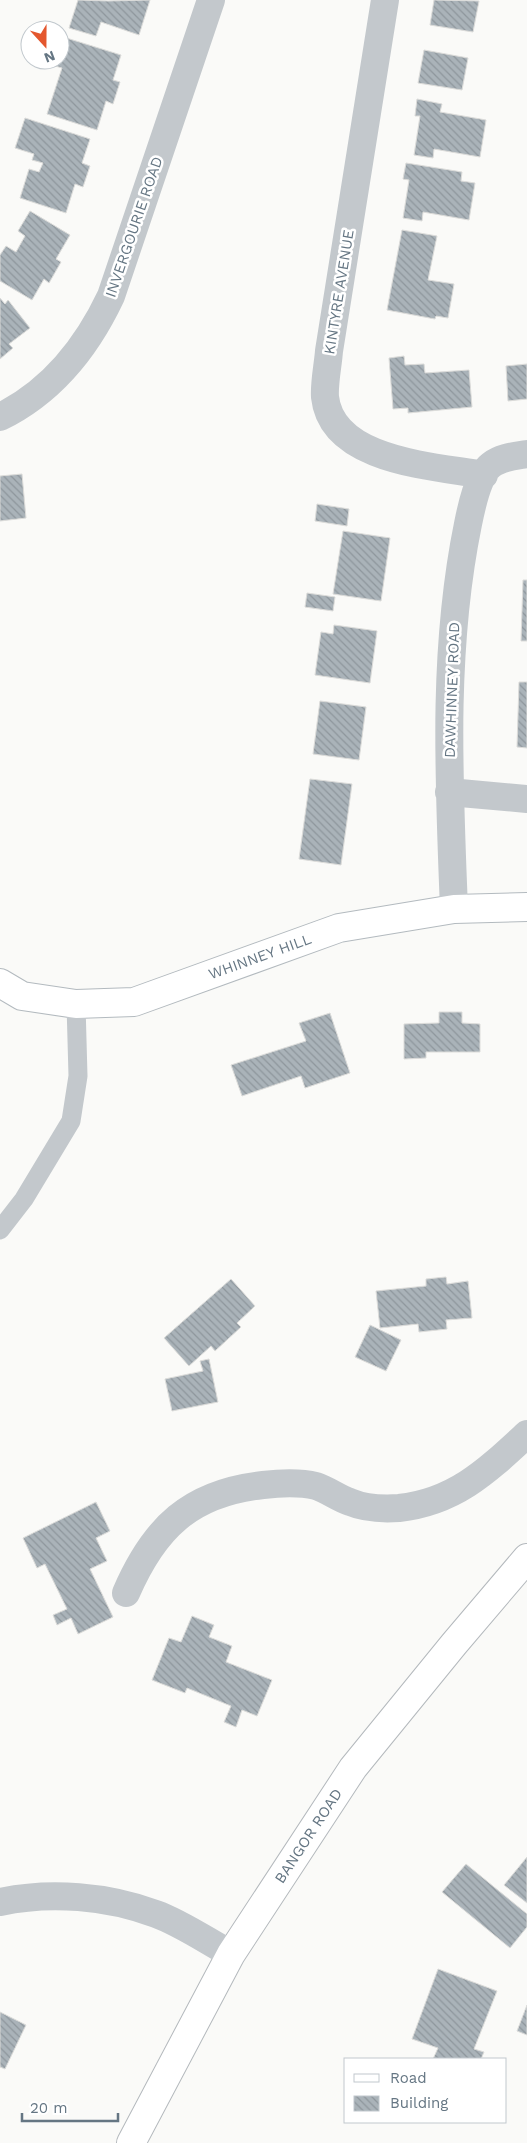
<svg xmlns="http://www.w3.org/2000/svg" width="527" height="2143" font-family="'Work Sans',sans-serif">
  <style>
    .building { fill: url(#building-back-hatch); stroke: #dcdcda }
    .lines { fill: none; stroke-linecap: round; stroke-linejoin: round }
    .secondary-casing { stroke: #b3babf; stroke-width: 30 }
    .highway-casing { stroke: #b4b9bd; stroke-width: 30 }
    .lane { stroke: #c3c8cc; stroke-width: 19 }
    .street { stroke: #c3c8cc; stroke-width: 28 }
    .secondary { stroke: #fff; stroke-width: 28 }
    .highway { stroke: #fff; stroke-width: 28 }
    .labels { text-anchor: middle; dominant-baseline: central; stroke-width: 5; stroke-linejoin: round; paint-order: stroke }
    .street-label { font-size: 15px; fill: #657683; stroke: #fff }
  </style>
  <defs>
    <pattern id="building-back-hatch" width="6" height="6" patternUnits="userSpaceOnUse" patternTransform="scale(1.25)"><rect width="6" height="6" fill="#aab3b9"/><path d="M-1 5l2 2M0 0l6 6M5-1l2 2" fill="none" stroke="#8e969c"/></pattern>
  </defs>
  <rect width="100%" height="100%" fill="#fafaf8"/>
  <!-- building -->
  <path class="building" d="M78,0L108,1L150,0L139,35L101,22L96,36L69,28Z
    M434,0L479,1L473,32L430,25Z
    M60,36L121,55L113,80L120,82L113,104L106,101L97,130L47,114L62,68L35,60H60Z
    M424,50L468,58L462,90L418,83Z
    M417,99L442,104L440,112L486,120L480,157L434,149L433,158L414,155L420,116H415Z
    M25,118L90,139L82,163L90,166L83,187L75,184L66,213L20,198L29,169L39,172L43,163L32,160L34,154L15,148Z
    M406,163L462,172L461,181L475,183L469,220L423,212L422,221L403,218L409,180L403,179Z
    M30,211L70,235L56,259L61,262L49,283L44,279L32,300L0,281V255L6,246L16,252L25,236L18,231Z
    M402,230L437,236L428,280L454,284L448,318L436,316L435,319L387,310Z
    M0,298L5,304L8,300L30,328L9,344L13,348L0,359Z
    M404,356L405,365L424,364L425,373L469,370L472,407L408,413V408L393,409L389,358Z
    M527,364V399L508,401L506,366Z
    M22,474L26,518L0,521V476Z
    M317,504L349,509L347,526L315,521Z
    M343,531L390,538L381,601L333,594Z
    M523,580H527V641H521Z
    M307,593L335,597L333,611L305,607Z
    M334,625L377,631L370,683L315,675L321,632L333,634Z
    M519,682H527V748L517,747Z
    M320,701L366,707L359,760L313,754Z
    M310,779L352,784L341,865L299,859Z
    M439,1012H462V1023L480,1024V1052H426V1058L404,1059V1024L439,1023Z
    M330,1013L350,1073L305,1088L301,1076L242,1096L231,1065L306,1041L299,1023Z
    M446,1277L447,1284L468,1281L472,1318L446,1320L447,1329L419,1332L418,1324L380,1328L376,1291L426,1286V1279Z
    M231,1279L255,1306L237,1323L241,1327L215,1351L211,1346L189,1366L164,1338Z
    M370,1325L401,1340L386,1371L355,1357Z
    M209,1359L218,1402L172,1411L165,1379L203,1371L200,1361Z
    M96,1502L110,1531L96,1538L107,1561L90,1569L113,1617L78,1634L71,1618L57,1625L53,1615L67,1609L45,1564L37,1568L23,1538Z
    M192,1616L214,1625L209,1637L232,1646L226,1662L272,1680L257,1716L242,1710L236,1727L224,1722L231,1706L187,1688L185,1693L152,1680L169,1638L181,1642Z
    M527,1857V1903L504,1885Z
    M466,1864L527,1914V1927L510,1948L442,1892Z
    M438,1969L497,1991L474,2049L484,2052L481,2059H433L438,2048L412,2039Z
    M527,2005V2035L517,2031Z
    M0,2012L26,2025L5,2069L0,2067Z"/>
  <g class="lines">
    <!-- secondary casing -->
    <g class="secondary-casing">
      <g id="secondary">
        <path id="s1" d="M0,983L22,996L76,1004L134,1002L339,928L454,909L527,907"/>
      </g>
    </g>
    <!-- highway casing -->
    <g class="highway-casing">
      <g id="highway">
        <path id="s2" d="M131,2143L231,1954L353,1768L454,1644L527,1558"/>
      </g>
    </g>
    <!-- lane -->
    <path class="lane" d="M0,1230L24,1199L71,1121L78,1076L76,1004"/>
    <!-- street -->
    <path class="street" d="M385,0L329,351C328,365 324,383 325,397C332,462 435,466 484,475
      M0,417C51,392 87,347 111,296L211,0
      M449,792L527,799
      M454,909C449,780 442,651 468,524C471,509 478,475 491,465C501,457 515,456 527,454
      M126,1593C154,1528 190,1493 263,1485C279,1483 300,1482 316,1486C328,1490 338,1498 350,1502C364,1508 384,1509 399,1508C455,1502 487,1471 527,1434
      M0,1902C50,1891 108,1896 156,1914C181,1923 207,1941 231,1954"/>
    <!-- secondary -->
    <use href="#secondary" class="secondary"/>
    <!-- highway -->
    <use href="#highway" class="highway"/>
  </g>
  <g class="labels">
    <!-- street labels -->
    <g class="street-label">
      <text transform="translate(134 227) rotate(-71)">INVERGOURIE ROAD</text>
      <text transform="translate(339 292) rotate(-81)">KINTYRE AVENUE</text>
      <text transform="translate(452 690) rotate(-88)">DAWHINNEY ROAD</text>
      <text stroke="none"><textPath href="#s1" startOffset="272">WHINNEY HILL</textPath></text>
      <text stroke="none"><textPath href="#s2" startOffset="355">BANGOR ROAD</textPath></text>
    </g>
  </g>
  <!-- legend -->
  <rect x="344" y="2058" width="162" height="65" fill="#ffffff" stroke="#c1c8cd"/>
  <rect x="354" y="2074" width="25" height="8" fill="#ffffff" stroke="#c1c8cd"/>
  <text x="390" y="2083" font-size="15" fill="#657683">Road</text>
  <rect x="354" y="2096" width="25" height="15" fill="url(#building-back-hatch)" stroke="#c1c8cd"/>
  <text x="390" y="2108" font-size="15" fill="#657683">Building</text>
  <!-- north arrow -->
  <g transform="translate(45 45) rotate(159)"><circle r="24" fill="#ffffff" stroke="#c1c8cd"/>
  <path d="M0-4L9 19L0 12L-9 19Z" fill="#e4572e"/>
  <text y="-8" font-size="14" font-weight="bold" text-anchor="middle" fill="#657683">N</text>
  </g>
  <!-- scale -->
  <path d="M22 2113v8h96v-8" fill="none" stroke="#657683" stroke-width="2.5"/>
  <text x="30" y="2113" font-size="15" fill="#657683" stroke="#ffffff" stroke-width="4" paint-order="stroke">20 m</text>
</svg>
